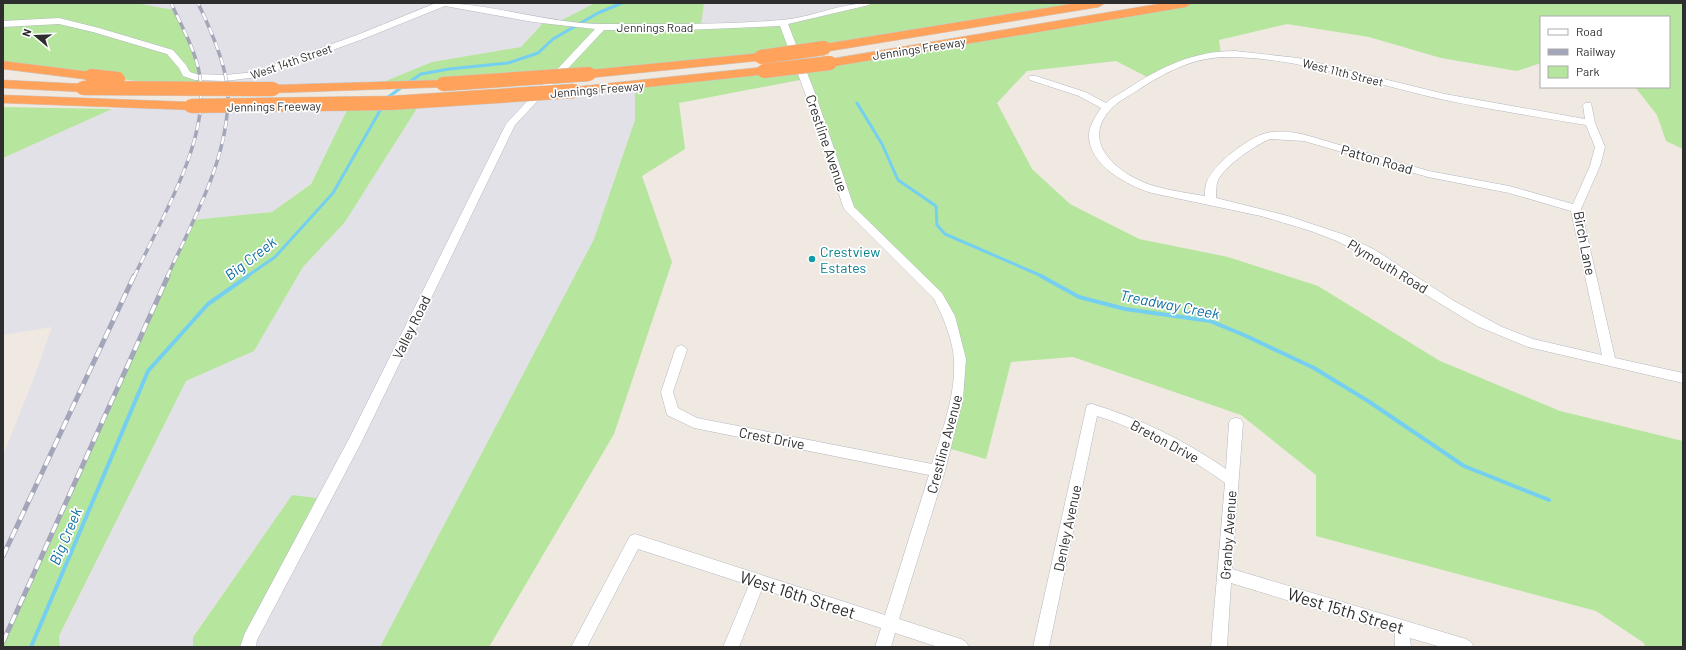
<svg xmlns="http://www.w3.org/2000/svg" width="1686" height="650" font-family="Barlow,sans-serif">
  <style>
    .industrial { fill: #e3e1e8 }
    .green { fill: #b6e59e }
    .lines { fill: none; stroke-linecap: round; stroke-linejoin: round }
    .stream-far1 { stroke: #75cff0; stroke-width: 3 }
    .stream { stroke: #75cff0; stroke-width: 4 }
    .minor-casing { stroke: #b4b7c1; stroke-width: 1 }
    .highway-casing { stroke: #c9c9c9; stroke-width: 1 }
    .minor { fill: #fff; fill-rule: evenodd }
    .highway { fill: #ffa35c; fill-rule: evenodd }
    .rail-far1-casing { stroke: #a3a6b8; stroke-width: 3.5 }
    .rail-casing { stroke: #a3a6b8; stroke-width: 5 }
    .rail-far1 { stroke: #fff; stroke-width: 2.5; stroke-dasharray: 8; stroke-linecap: butt }
    .rail { stroke: #fff; stroke-width: 3.5; stroke-dasharray: 10; stroke-linecap: butt }
    .highway-bridge-casing { stroke: #c9c9c9; stroke-width: 15; stroke-linecap: butt }
    .highway-bridge { stroke: #ffa35c; stroke-width: 14 }
    .culture-dot { fill: #0f9aa8; stroke: #fff; stroke-width: 1.5 }
    .labels { text-anchor: middle; dominant-baseline: central; stroke-width: 3.5; stroke-linejoin: round; paint-order: stroke }
    .far-street-label { font-size: 12px; fill: #2e2e2e; stroke: #fff }
    .street-label { font-size: 14px; fill: #2e2e2e; stroke: #fff }
    .culture-label { font-size: 14px; fill: #0d838f; stroke: #fff; text-anchor: start }
    .water-label { font-size: 15px; font-style: italic; fill: #0d6fa3; stroke: #fff }
    .near-street-label { font-size: 17px; fill: #2e2e2e; stroke: #fff }
  </style>
  <rect width="100%" height="100%" fill="#efe9e1"/>
  <!-- industrial -->
  <path class="industrial" d="M136,3H595L558,22L545,21L521,47L432,62L371,87L204,85L174,11Z
    M704,3H866L783,23L701,26Z
    M635,86V120L594,239L380,647H248L292,495L193,636V647H60L59,636L186,381L254,351L303,267L345,222L421,102Z
    M350,104L311,183L272,212L193,220L3,642V455L30,388L52,327L3,335V158L112,109L200,105Z"/>
  <!-- green -->
  <path class="green" d="M3,3H136L174,10L188,37L204,85L145,82L3,65Z
    M595,3H704L701,26L783,23L866,3H1099L761,57L371,87L432,62L521,47L545,21L558,22Z
    M1186,3H1683V149L1666,141L1657,115L1635,87H1669V17H1541V63L1517,71L1441,58L1369,37L1287,24L1219,40L1221,55L1200,57L1149,78L1116,61L1027,71L997,103L1032,169L1070,204L1139,239L1228,257L1318,286L1440,361L1560,411L1683,441V647H1645L1644,643L1596,611L1316,536V475L1241,415L1073,357L1011,362L986,459L944,447L960,359L938,296L849,209L805,79L679,103L685,149L642,176L672,262L614,434L489,647H380L594,239L635,120V86L764,71Z
    M421,102L345,222L303,267L254,351L186,381L59,636L60,647H3L4,638L193,220L272,212L311,184L350,104Z
    M3,107L112,109L3,158Z
    M292,495L324,499L248,647H193V637Z"/>
  <g class="lines">
    <!-- stream-far1 -->
    <path class="stream-far1" d="M408,83L421,74L449,69L508,63L538,53L553,39L598,13L622,3
      M387,98L402,87
      M857,103L882,144L898,180L936,206L937,225L945,234L1044,277
      M246,277L275,257L333,193L382,107"/>
    <!-- stream -->
    <path class="stream" d="M1041,276L1079,297L1125,309L1210,321L1244,335L1314,368L1368,401L1464,466L1549,500
      M31,647L148,371L208,304L248,276"/>
    <!-- minor casing -->
    <g class="minor-casing">
      <path id="minor" d="M436,3C493,3 548,24 605,24C664,24 723,25 781,20C811,18 840,3 870,3L869,5L788,24L815,93L854,207L942,293L955,316L966,359L963,399L945,471L899,619L961,639L966,642L969,647H938L895,633L891,647H875L881,628L762,589L739,647H723L749,585L638,549L587,647H571L630,536L635,534L885,615L929,475L694,428L667,415L661,392L675,350L677,347L681,345L685,347L687,350L673,392L678,408L697,418L932,464C942,431 956,395 954,360C953,340 943,316 934,299L844,209L805,93L780,26L685,30H604L515,125L361,443L257,640L256,647H240L245,633L351,435L506,124L595,29L533,22L445,6L363,39L258,77L225,81L195,80L183,76L179,68L167,54L93,32L59,24L3,27V21L59,18L99,28L173,50L186,65L190,72L196,74L225,75L254,72L357,35Z
        M1235,51L1298,58L1445,94L1585,119L1583,105L1585,103H1591L1595,123L1605,147L1600,166L1581,209L1615,358L1683,373V383L1528,347L1477,326L1431,298L1372,259L1337,241L1311,231L1261,216L1152,193C1128,186 1089,165 1089,136C1089,125 1096,116 1101,108L1079,96L1030,80L1028,78L1030,76H1036L1085,92L1106,103C1112,97 1120,94 1127,89C1161,67 1193,51 1235,51ZM1222,57C1298,56 1371,84 1445,100C1492,110 1539,117 1586,125L1595,147L1590,166L1573,204L1509,186L1429,171L1309,136C1296,132 1279,130 1266,133C1248,138 1215,163 1207,181C1205,186 1205,191 1205,196C1188,193 1171,191 1154,186C1121,176 1078,144 1111,109C1118,101 1129,96 1138,90C1164,73 1190,59 1222,57ZM1270,139L1304,141L1428,177L1509,193L1571,211L1602,355L1533,339L1502,327L1454,301L1375,250L1345,235L1288,216L1216,198C1216,192 1216,185 1218,180C1226,165 1255,145 1270,139Z
        M1092,404C1139,418 1186,441 1226,469L1229,423L1231,419L1236,418L1241,419L1243,423L1232,569L1466,639L1471,642L1474,647H1441L1410,638L1411,647H1395V633L1231,583L1227,647H1211L1225,483C1190,457 1138,428 1097,416L1049,647H1033L1086,409L1087,405Z"/>
    </g>
    <!-- highway casing -->
    <g class="highway-casing">
      <path id="highway" d="M1077,3H1105L1099,7L824,52L818,48L824,44Z
        M1164,3H1192L1186,7L830,67L823,63L830,59Z
        M761,53L767,57L766,60L589,78L584,77L582,74L584,71L589,70Z
        M3,61L91,72L96,73L98,76L96,79L91,80L3,69Z
        M764,67L769,68L771,71L769,74L574,95L569,94L567,91L569,88L574,87Z
        M3,80L83,84L88,85L90,88L88,91L83,92L3,88Z
        M443,80L448,81L450,84L448,87L273,93L268,92L266,89L268,86L273,85Z
        M3,95L191,102L196,103L198,106L196,109L191,110L3,103Z"/>
    </g>
    <!-- minor -->
    <use href="#minor" class="minor"/>
    <!-- highway -->
    <use href="#highway" class="highway"/>
    <!-- rail-far1 casing -->
    <g class="rail-far1-casing">
      <path id="rail-far1" d="M134,277C160,221 210,140 200,77C196,51 182,27 171,3
        M167,277C193,220 228,160 228,96C228,68 210,28 198,3"/>
    </g>
    <!-- rail casing -->
    <g class="rail-casing">
      <path id="rail" d="M3,556L134,276
        M3,642L168,276"/>
    </g>
    <!-- rail-far1 -->
    <use href="#rail-far1" class="rail-far1"/>
    <!-- rail -->
    <use href="#rail" class="rail"/>
    <!-- highway-bridge casing -->
    <g class="highway-bridge-casing">
      <path id="highway-bridge" d="M761,57L824,48
        M764,71L830,63
        M91,76L118,79
        M443,84L589,74
        M83,88L273,89
        M191,106L391,103L574,91"/>
    </g>
    <!-- highway-bridge -->
    <use href="#highway-bridge" class="highway-bridge"/>
  </g>
  <!-- markers -->
  <circle class="culture-dot" cx="812" cy="259" r="4"/>
  <g class="labels">
    <!-- far-street labels -->
    <g class="far-street-label">
      <text x="655" y="27">Jennings Road</text>
      <text transform="translate(919 48) rotate(-9)">Jennings Freeway</text>
      <text transform="translate(291 61) rotate(-19)">West 14th Street</text>
      <text transform="translate(1343 72) rotate(14)">West 11th Street</text>
      <text transform="translate(597 89) rotate(-5)">Jennings Freeway</text>
      <text transform="translate(274 106) rotate(-1)">Jennings Freeway</text>
    </g>
    <!-- street labels -->
    <g class="street-label">
      <text transform="translate(827 143) rotate(71)">Crestline Avenue</text>
      <text transform="translate(1377 159) rotate(16)">Patton Road</text>
      <text transform="translate(1585 243) rotate(79)">Birch Lane</text>
      <text transform="translate(1388 266) rotate(31)">Plymouth Road</text>
      <text transform="translate(411 327) rotate(-64)">Valley Road</text>
      <text transform="translate(772 438) rotate(11)">Crest Drive</text>
      <text transform="translate(1165 441) rotate(28)">Breton Drive</text>
      <text transform="translate(944 444) rotate(-75)">Crestline Avenue</text>
      <text transform="translate(1067 528) rotate(-78)">Denley Avenue</text>
      <text transform="translate(1228 535) rotate(-86)">Granby Avenue</text>
    </g>
    <!-- culture labels -->
    <g class="culture-label">
      <text x="820" y="251">Crestview<tspan x="820" dy="16">Estates</tspan></text>
    </g>
    <!-- water labels -->
    <g class="water-label">
      <text transform="translate(250 258) rotate(-38)">Big Creek</text>
      <text transform="translate(1170 304) rotate(11)">Treadway Creek</text>
      <text transform="translate(65 536) rotate(-67)">Big Creek</text>
    </g>
    <!-- near-street labels -->
    <g class="near-street-label">
      <text transform="translate(798 594) rotate(18)">West 16th Street</text>
      <text transform="translate(1346 610) rotate(17)">West 15th Street</text>
    </g>
  </g>
  <!-- border -->
  <rect width="1686" height="650" fill="none" stroke="#2e2e2e" stroke-width="8"/>
  <!-- legend -->
  <rect x="1540" y="16" width="130" height="72" fill="#ffffff" stroke="#ababab"/>
  <rect x="1548" y="29" width="20" height="6" fill="#ffffff" stroke="#ababab"/>
  <text x="1576" y="36" font-size="12" fill="#2e2e2e">Road</text>
  <rect x="1548" y="49" width="20" height="6" fill="#a3a6b8" stroke="#ababab"/>
  <text x="1576" y="56" font-size="12" fill="#2e2e2e">Railway</text>
  <rect x="1548" y="66" width="20" height="12" fill="#b6e59e" stroke="#ababab"/>
  <text x="1576" y="76" font-size="12" fill="#2e2e2e">Park</text>
  <!-- north arrow -->
  <g transform="translate(36 36) rotate(289)" stroke="#ffffff" stroke-width="3" paint-order="stroke">
  <path d="M0-3L7 15L0 10L-7 15Z" fill="#2e2e2e"/>
  <text y="-6" font-size="11" font-weight="bold" text-anchor="middle" fill="#2e2e2e">N</text>
  </g>
</svg>
